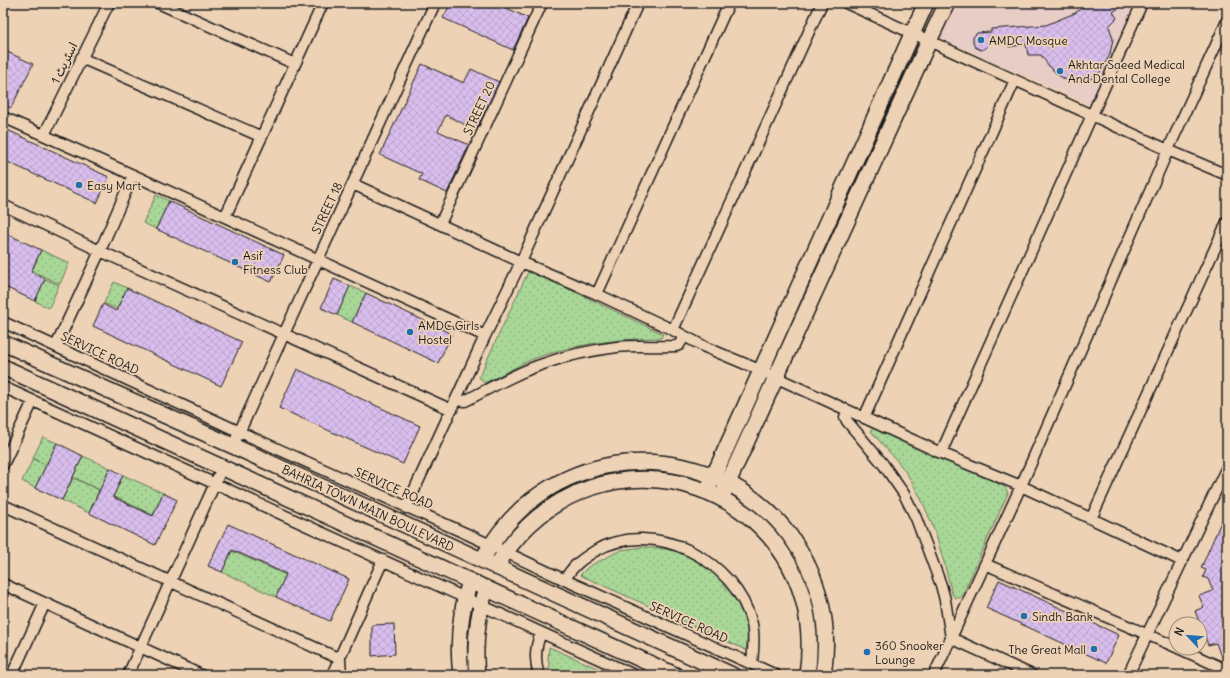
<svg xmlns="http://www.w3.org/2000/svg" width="1230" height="678" font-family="Delius,'Playpen Sans Arabic',sans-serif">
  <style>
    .built { fill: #e8ccc6 }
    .grass { fill: url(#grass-dots); stroke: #627a5a }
    .building { fill: url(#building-cross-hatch); stroke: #1c1c1c }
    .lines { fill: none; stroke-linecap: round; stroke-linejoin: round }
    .street-casing { stroke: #1c1c1c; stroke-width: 13 }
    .secondary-casing { stroke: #1c1c1c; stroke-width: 18 }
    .street { stroke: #eed2b5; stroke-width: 10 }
    .secondary { stroke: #eed2b5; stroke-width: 15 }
    .poi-dot { fill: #1f6fb2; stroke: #eed2b5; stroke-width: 1.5 }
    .labels { text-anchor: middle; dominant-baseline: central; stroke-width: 3.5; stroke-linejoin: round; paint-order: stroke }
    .poi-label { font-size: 12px; fill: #1c1c1c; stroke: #eed2b5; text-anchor: start }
    .street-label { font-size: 12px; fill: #1c1c1c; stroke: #eed2b5 }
  </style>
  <defs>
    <pattern id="grass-dots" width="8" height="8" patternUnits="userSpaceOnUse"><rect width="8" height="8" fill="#a9d797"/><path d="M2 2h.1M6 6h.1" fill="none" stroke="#91b882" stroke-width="1.8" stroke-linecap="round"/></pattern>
    <pattern id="building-cross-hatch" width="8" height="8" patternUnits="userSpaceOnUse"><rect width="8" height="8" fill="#d9beed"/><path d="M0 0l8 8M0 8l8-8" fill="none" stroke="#baa3cb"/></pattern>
  </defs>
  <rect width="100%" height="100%" fill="#eed2b5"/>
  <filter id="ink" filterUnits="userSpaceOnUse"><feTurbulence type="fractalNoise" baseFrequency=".025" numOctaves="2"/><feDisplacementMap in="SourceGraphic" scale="8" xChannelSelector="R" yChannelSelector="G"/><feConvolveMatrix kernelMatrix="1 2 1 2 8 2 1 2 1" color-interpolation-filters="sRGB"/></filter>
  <g filter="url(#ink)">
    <!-- built -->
    <path class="built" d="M957,3H1135L1090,104L940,38Z"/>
    <!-- grass -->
    <path class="grass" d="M156,195L169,201L156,229L143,223Z
      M41,250L69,263L60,284L32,271Z
      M529,270L663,334L661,338C616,339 570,344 528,361C513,368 499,377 484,383L479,377Z
      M45,279L59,285L49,308L35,301Z
      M114,282L127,288L117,309L104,303Z
      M350,286L366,293L352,322L337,315Z
      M874,425L1005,487L1008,493L962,596L959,598H955L952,594C942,552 930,508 905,471C895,457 882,445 871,431Z
      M43,437L57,443L46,465L33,458Z
      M83,456L110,468L100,490L73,477Z
      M33,459L46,465L35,488L22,481Z
      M123,475L163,493L153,515L113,496Z
      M73,478L99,490L89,513L62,500Z
      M643,547C653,548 665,548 674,551C714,564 756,604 746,650L580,575L588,567L621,550Z
      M232,551L286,575L276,597L222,572Z
      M549,647L613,675H551L548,659Z"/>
    <!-- building -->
    <path class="building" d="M451,3H496L528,18L513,50L443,18Z
      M1089,3H1126L1113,12L1117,18L1109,26L1113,39L1110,54L1103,68L1096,77L1080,82L1068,81L1058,75L1048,65L1041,55H1028L1026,44L1009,47L1008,39L990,42L986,48L981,50L975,47L973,43V37L977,33L991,32V29L1046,25L1075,13Z
      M3,50L33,64L11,108L3,104Z
      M422,64L464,83L471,69L499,82L476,130L446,115L438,131L469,145L447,193L419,180L422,174L380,155Z
      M3,128L109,177L97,203L3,160Z
      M169,201L284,255L271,282L156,229Z
      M3,232L41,250L31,272L45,279L35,301L3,286Z
      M334,279L350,286L337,315L321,308Z
      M127,288L242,342L221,386L93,326L103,304L116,311Z
      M366,293L452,334L438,363L352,322Z
      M297,369L420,426L403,464L279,408Z
      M57,443L83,456L62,500L35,488Z
      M110,468L123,475L113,497L153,516L163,493L177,500L155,545L89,513Z
      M1227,508V651L1220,654L1216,643L1208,645L1195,611L1204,607L1199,596L1213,591L1208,579L1203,577L1206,570L1201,568Z
      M228,524L349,579L330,621L276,597L286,574L246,556L232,550L222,572L208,566Z
      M999,580L1119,635L1106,663L986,608Z
      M394,624L395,654L372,656V625Z"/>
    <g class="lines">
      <!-- street casing -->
      <g class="street-casing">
        <path id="street" d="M158,3L295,64
          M846,3L1168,150L1227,175
          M81,58L262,137
          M3,117L133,175L485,336
          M44,135L109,3
          M353,184L521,262L597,294L673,330L705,347L762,371L941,453L1021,486L1182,561
          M3,205L100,251L452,410
          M225,217L323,3
          M440,224L542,3
          M597,294L729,3
          M3,322L240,432L467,534L565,580L776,675
          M673,330L822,3
          M56,346L100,251L133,175
          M3,387L634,675
          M456,400L465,401C492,387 518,372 546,363C568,355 593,350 617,347C637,345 656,347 676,346L679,345L684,337
          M847,411L845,417L847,421L883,464L904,494L916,518L941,585L945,600L951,638L1032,675
          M864,418L1015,80
          M233,446L435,3
          M941,453L1142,3
          M3,465L33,401
          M3,505L340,659L341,675
          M406,508L485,336L521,262L638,3
          M1091,519L1227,222
          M985,564L1176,647
          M565,580C571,567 582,559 595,551C654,517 736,560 752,624C755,637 753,651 752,664
          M3,584L201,675
          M1178,648L1227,670
          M3,674L4,675
          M12,675L45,603
          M128,675L222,468
          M332,675L383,560
          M539,675C534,660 535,647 541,633
          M934,675L1021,486L1168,150L1227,21
          M1128,675L1227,467"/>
      </g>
      <!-- secondary casing -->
      <g class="secondary-casing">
        <path id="secondary" d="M3,343L233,446L732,675
          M3,367L675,675
          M707,491L926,3
          M721,498L929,41L947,3
          M482,560C495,537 511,516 532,500C623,429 759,462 808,566C824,600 829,638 823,675
          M496,567C594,403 834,486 807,675
          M461,675C457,643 460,612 470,581
          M477,675C474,645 477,617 486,588"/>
      </g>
      <!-- street -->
      <use href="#street" class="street"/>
      <!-- secondary -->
      <use href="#secondary" class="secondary"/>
    </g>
  </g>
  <!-- markers -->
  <g class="poi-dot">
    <circle cx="981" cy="40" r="4"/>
    <circle cx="1060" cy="71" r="4"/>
    <circle cx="79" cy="185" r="4"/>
    <circle cx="235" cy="262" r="4"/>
    <circle cx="410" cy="332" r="4"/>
    <circle cx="1024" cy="616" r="4"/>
    <circle cx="1094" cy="649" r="4"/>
    <circle cx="867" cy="652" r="4"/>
  </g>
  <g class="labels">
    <!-- poi labels -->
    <g class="poi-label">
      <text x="989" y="40">AMDC Mosque</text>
      <text x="1068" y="64">Akhtar Saeed Medical<tspan x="1068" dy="14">And Dental College</tspan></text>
      <text x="87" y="185">Easy Mart</text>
      <text x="243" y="255">Asif<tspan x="243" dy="14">Fitness Club</tspan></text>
      <text x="418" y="325">AMDC Girls<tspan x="418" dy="14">Hostel</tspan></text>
      <text x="1032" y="616">Sindh Bank</text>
      <text x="875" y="645">360 Snooker<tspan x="875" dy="14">Lounge</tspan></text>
      <text x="1086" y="649" text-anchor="end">The Great Mall</text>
    </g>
    <!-- street labels -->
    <g class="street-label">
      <text transform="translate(64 63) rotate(-64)">اسٹریٹ 1</text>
      <text transform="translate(479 108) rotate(-65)">STREET 20</text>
      <text transform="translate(327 208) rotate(-65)">STREET 18</text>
      <text transform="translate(100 353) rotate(25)">SERVICE ROAD</text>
      <text transform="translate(394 488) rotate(24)">SERVICE ROAD</text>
      <text transform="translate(368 508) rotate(25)">BAHRIA TOWN MAIN BOULEVARD</text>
      <text transform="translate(689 622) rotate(24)">SERVICE ROAD</text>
    </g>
  </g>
  <!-- margin -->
  <rect width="1230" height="678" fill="none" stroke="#eed2b5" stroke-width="16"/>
  <rect x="8" y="8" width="1214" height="662" fill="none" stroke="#1c1c1c" stroke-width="1.5" filter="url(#ink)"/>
  <!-- north arrow -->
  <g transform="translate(1188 636) rotate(296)"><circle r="19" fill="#eed2b5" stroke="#9a8978"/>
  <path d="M0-3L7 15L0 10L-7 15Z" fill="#1f6fb2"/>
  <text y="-6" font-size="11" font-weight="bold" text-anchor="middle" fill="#1c1c1c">N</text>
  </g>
</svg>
